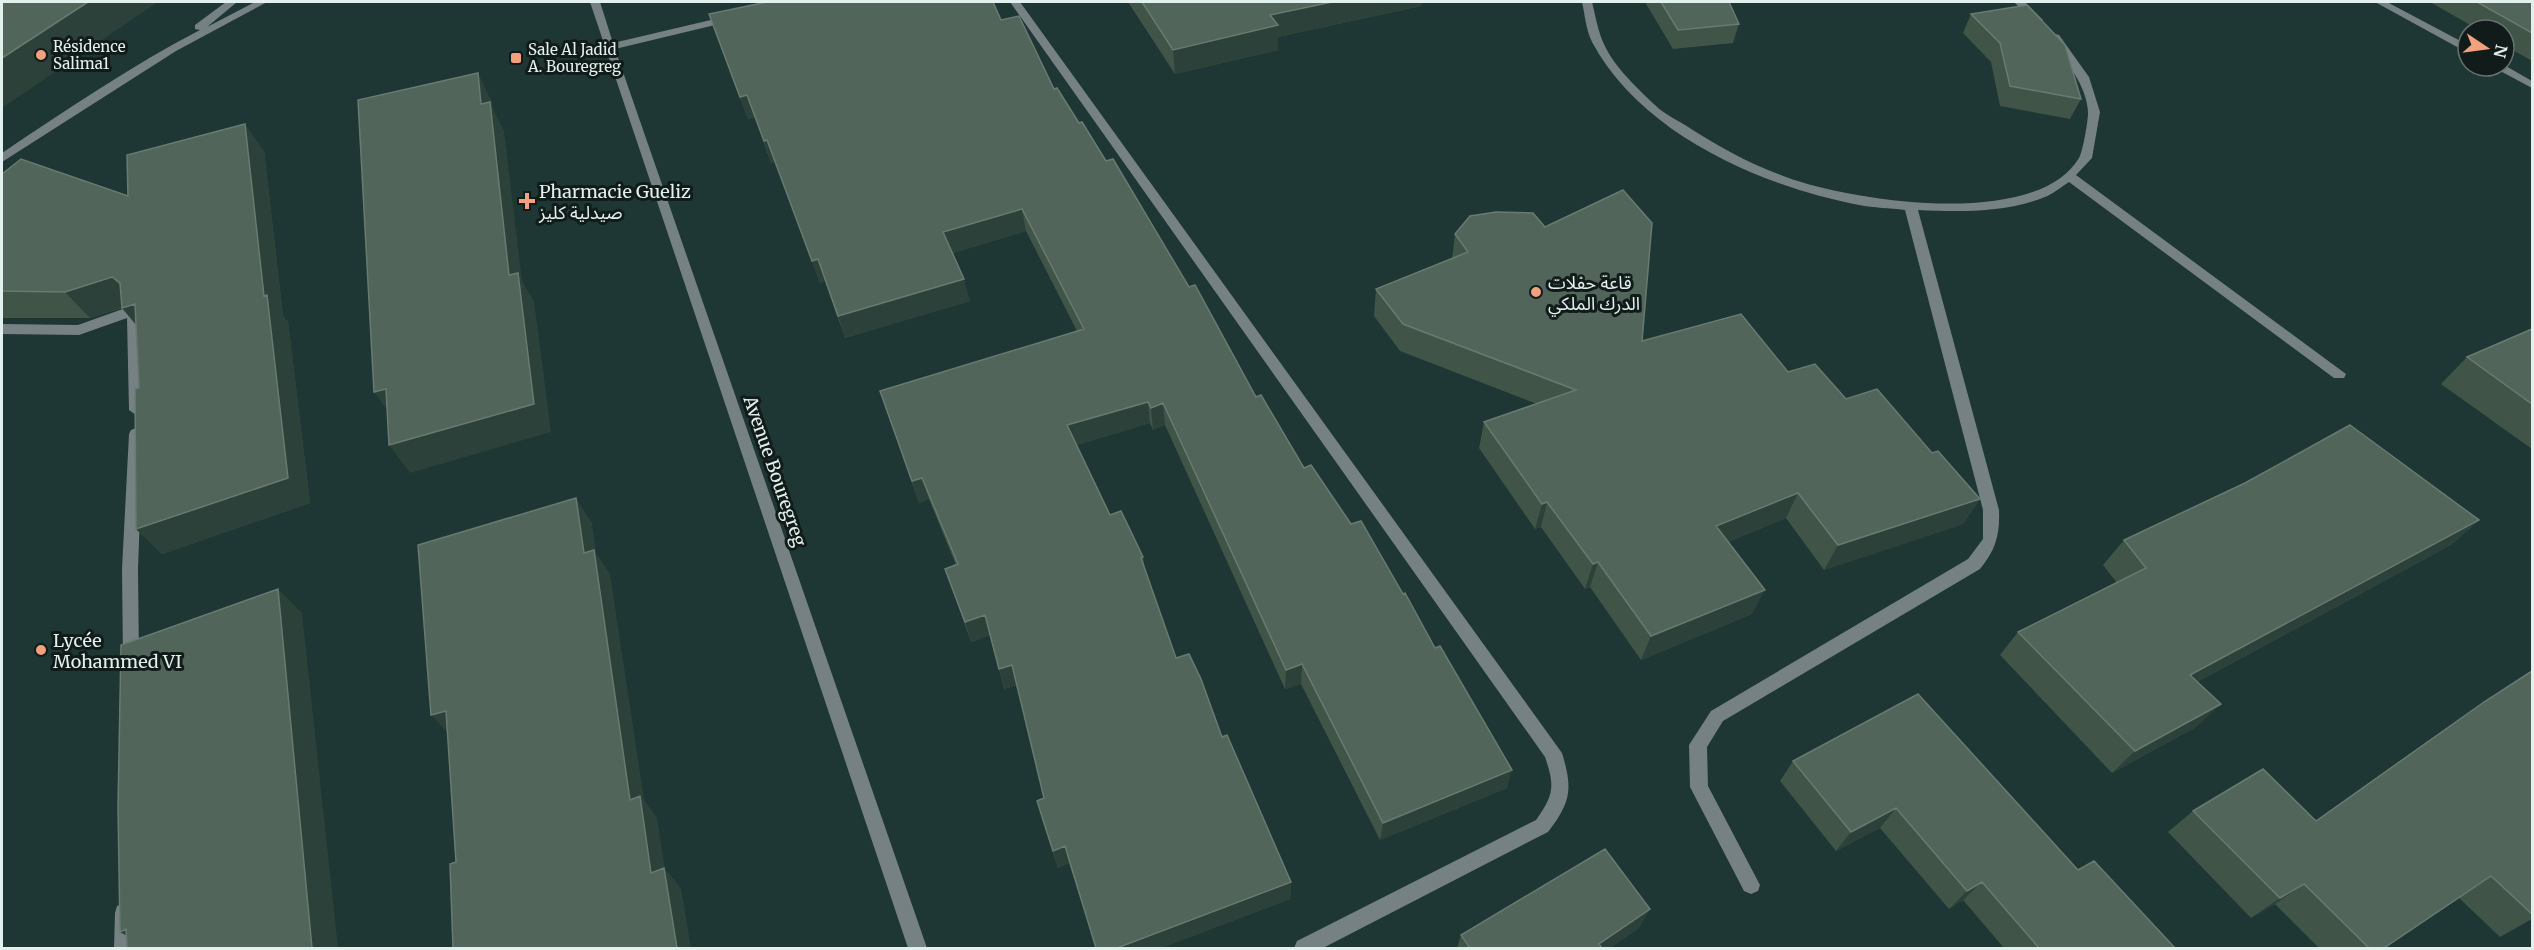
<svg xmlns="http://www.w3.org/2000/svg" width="2534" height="950" font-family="Merriweather,'Noto Sans Arabic',serif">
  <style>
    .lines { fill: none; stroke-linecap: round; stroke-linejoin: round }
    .minor { fill: #768184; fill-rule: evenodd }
    .wall { fill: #415448 }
    .shaded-wall { fill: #2c4139 }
    .building { fill: #52655a; stroke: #697a71; stroke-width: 1.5 }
    .poi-dot { fill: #f1a17d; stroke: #111c1a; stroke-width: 2 }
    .labels { text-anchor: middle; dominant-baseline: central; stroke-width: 6; stroke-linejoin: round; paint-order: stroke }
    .far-poi-label { font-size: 15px; fill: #e2f0ee; stroke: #111c1a; text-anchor: start }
    .poi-label { font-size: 18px; fill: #e2f0ee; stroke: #111c1a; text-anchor: start }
    .street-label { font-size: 18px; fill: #e2f0ee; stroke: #111c1a }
  </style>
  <rect width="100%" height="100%" fill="#1e3734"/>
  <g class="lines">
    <!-- minor -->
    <path class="minor" d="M226,2H237L207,27L255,2H267L176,51L2,162V153C66,110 131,66 200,30L195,29V25Z
      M590,2H600L613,43L732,15L737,18L736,20L615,49L927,948H908Z
      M1010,2H1020L1562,753C1573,789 1571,802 1548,832L1323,948H1294L1297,941L1536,820C1554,795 1555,786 1545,757Z
      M1582,2H1592C1595,14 1597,26 1601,37C1610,63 1635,86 1655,105C1663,113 1675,119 1685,125C1717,146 1750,164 1786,177C1851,201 2036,230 2079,158C2083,151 2088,121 2088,113C2088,87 2064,58 2049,37L2055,34L2059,35L2089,77L2100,112L2092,158L2076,175L2346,374L2344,378H2334L2069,182C2061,187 2053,194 2045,197C2005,213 1959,212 1918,210L1999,510C2000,534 1996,550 1980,569L1723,721L1707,747L1708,786L1760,885L1758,891L1751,894L1744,891L1690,787L1689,745L1711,711L1968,559L1983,539V510L1905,210C1890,208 1874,208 1859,205C1761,186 1641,134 1592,42C1586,30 1585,15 1582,2Z
      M2014,2H2025L2043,20L2042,22H2034Z
      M2375,2H2387L2468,45V53Z
      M2504,65L2532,81V88L2491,66Z
      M134,305L141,310L143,410L136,415L129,410L127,318L79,335L2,334V324L78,325Z
      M136,428L141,430L143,434L138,569L139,662L137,667L131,669L125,667L123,662L122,569L129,434L131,430Z
      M124,904L131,906L133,913V948H114L115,913L117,906Z"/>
  </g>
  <!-- wall -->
  <path class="wall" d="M1128,2H1422L1421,6L1278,37V50L1175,74Z
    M1645,2H1729L1739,24L1733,43L1673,49Z
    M2430,2H2532V61L2504,45V30H2479Z
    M1971,14L2081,99L2070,119L2000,106L1991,62L1963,33Z
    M1001,20L1079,123L1106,161L1189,287L1256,397L1304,468L1507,788L1380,840L1301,684L1285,689L1165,425L1153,430L1150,423L1077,445L1110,515L1143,557L1145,570L1176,658L1222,737L1291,882L1290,899L1161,948H1096L1069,863L1058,868L1042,819L1044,798L1017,685L1004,689L990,635L971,642L945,569L956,565L929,499L919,503L880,391L1077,331L1026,231L953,253L970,301L845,338L825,281L820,283L775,162L771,163L755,117L748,119L717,36Z
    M264,151L283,316L288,322L310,503L162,554L136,529L139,388L136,325L122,308L90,318H2V174L128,196Z
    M1455,234L1642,341L1788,372L1846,399L1932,453L1980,499L1963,524L1824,570L1786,518L1728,542L1752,614L1641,660L1590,587L1585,589L1541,527L1535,529L1479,448L1484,422L1537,404L1400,351L1374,316L1376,289L1452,259Z
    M2532,329V449L2441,384L2467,357Z
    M2479,520L2451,545L2197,682L2196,727L2112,773L2000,655L2018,632L2117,583L2103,565L2124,540Z
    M2532,671V919L2500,937L2458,897L2384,948H2319L2275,904L2251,918L2168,832L2193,811L2316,821Z
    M1793,761L2078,870L2175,948H2004L1963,900L1949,909L1880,828L1836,851L1780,781Z
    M1639,928L1610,948H1457L1461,935Z"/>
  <!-- shaded-wall -->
  <path class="shaded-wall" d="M88,2H158L2,108V58Z
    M1332,2H1422L1421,6L1278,37V50L1175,74L1173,50L1270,15Z
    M478,73L492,102L493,109L504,131L522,281L534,301L551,432L410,473L389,445L509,275L481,104Z
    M747,95L755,117L748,119L740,97Z
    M245,124L264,151L283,316L288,322L310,503L162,554L136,529Z
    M767,140L775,162L771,163L764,141Z
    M1022,209L1026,231L949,254L943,232Z
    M818,259L825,281L820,283L812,261Z
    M112,277L135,303L90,318L65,292Z
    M964,279L970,301L845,338L838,316Z
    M135,304L145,335L122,308Z
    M386,389L394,420L374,392Z
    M1148,402L1150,423L1071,447L1067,425Z
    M1163,403L1165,425L1153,430L1151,408Z
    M922,478L929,499L919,503L912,481Z
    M1798,493L1786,518L1706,551L1716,526Z
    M576,498L592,523L596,553L610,574L644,800L657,818L665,869L681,888L691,948H677L651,873L630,800L584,553Z
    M1980,499L1963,524L1824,570L1838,545Z
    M1547,502L1541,527L1535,529L1542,504Z
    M2479,520L2451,545L2167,698L2190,675Z
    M1598,562L1590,587L1585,589L1593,564Z
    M278,589L302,613L338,948H312Z
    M1765,590L1752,614L1641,660L1651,636Z
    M985,615L990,635L971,642L965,622Z
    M1302,664L1301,684L1285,689L1286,670Z
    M1012,665L1017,685L1004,689L999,669Z
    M2221,704L2196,727L2112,773L2135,751Z
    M446,711L453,738L431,715Z
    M1512,770L1507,788L1380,840L1383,823Z
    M1896,808L1880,828L1836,851L1851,832Z
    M1065,846L1069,863L1058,868L1053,851Z
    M1291,882L1290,899L1161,948H1117Z
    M1982,882L1963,900L1949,909L1967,891Z
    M2304,884L2275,904L2251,918L2280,898Z
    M1650,909L1639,928L1610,948H1597L1599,944Z
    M126,929L149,948L120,932Z"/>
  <!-- building -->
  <path class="building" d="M2,2H88L2,58Z
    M767,2H993L1001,20L1019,16L1054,89L1057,88L1079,123L1082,122L1106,161L1113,159L1189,287L1195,285L1256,397L1261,395L1304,468L1311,465L1351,524L1361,521L1403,594L1405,593L1435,648L1440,646L1512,770L1383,823L1302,664L1286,670L1163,403L1151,408L1148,402L1067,425L1110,515L1121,511L1143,557L1141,558L1176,658L1189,654L1201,679L1222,737L1227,735L1291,882L1117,948H1096L1065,846L1053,851L1037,801L1044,798L1012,665L999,669L985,615L965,622L945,569L958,564L922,478L912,481L880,391L1084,329L1022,209L943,232L964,279L838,316L818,259L812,261L767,140L764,141L747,95L740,97L709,14Z
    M1142,2H1332L1270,15L1278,25L1173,50Z
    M1661,2H1729L1739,24L1678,30Z
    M2477,2H2532V33Z
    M2027,5L2065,45L2081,99L2010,86L2000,43L1971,14Z
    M478,73L481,104L490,102L509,275L518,273L534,404L389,445L386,389L374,392L358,100Z
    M245,124L264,296L267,295L288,478L136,529L135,389L139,388L135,304L122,308L120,283L112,277L65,292L2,291V174L21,159L128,196L127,155Z
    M1623,190L1652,223L1642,341L1741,314L1788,372L1815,364L1846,399L1877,389L1932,453L1938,451L1980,499L1838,545L1798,493L1716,526L1765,590L1651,636L1598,562L1593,564L1547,502L1542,504L1484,422L1576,390L1403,324L1376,289L1468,252L1455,234L1470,216L1496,212L1533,213L1545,227Z
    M2532,329V404L2467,357Z
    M2350,425L2479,520L2190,675L2221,704L2135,751L2018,632L2146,568L2124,540L2245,483Z
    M576,498L584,553L594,550L630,800L640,796L651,873L664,868L677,948H453L450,864L456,862L446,711L431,715L418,545Z
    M278,589L312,948H127L126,929L120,932L118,807L121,645Z
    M2532,671V914L2491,876L2384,948H2369L2304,884L2280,898L2193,811L2263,769L2316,821L2484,702Z
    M1918,694L2078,870L2094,861L2175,948H2039L1982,882L1967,891L1896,808L1851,832L1793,761Z
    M1605,849L1650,909L1599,944L1602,948H1470L1461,935Z"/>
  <!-- markers -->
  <g class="poi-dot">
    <circle cx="41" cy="55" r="6"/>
    <rect x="510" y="52" width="12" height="12" rx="3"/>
    <path d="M524 192h6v6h6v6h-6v6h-6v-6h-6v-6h6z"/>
    <circle cx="1536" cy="292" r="6"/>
    <circle cx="41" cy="650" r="6"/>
  </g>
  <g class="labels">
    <!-- far-poi labels -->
    <g class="far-poi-label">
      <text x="53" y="46">Résidence<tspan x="53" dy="17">Salima1</tspan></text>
      <text x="528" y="49">Sale Al Jadid<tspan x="528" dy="17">A. Bouregreg</tspan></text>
    </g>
    <!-- poi labels -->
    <g class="poi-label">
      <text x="539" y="191">Pharmacie Gueliz<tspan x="539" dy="21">صيدلية كليز</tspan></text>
      <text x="1548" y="282">قاعة حفلات<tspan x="1548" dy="21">الدرك الملكي</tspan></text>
      <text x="53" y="640">Lycée<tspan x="53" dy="21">Mohammed VI</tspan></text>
    </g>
    <!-- street labels -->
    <g class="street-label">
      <text transform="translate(775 471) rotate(71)">Avenue Bouregreg</text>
    </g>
  </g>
  <!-- border -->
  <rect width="2534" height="950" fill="none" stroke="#e2f0ee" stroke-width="6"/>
  <!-- north arrow -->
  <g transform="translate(2486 48) rotate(103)"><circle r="28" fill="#111c1a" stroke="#65716f" stroke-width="1.5"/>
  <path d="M0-4.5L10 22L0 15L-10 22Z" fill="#f1a17d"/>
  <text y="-9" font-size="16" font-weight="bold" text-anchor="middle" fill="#e2f0ee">N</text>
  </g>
</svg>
